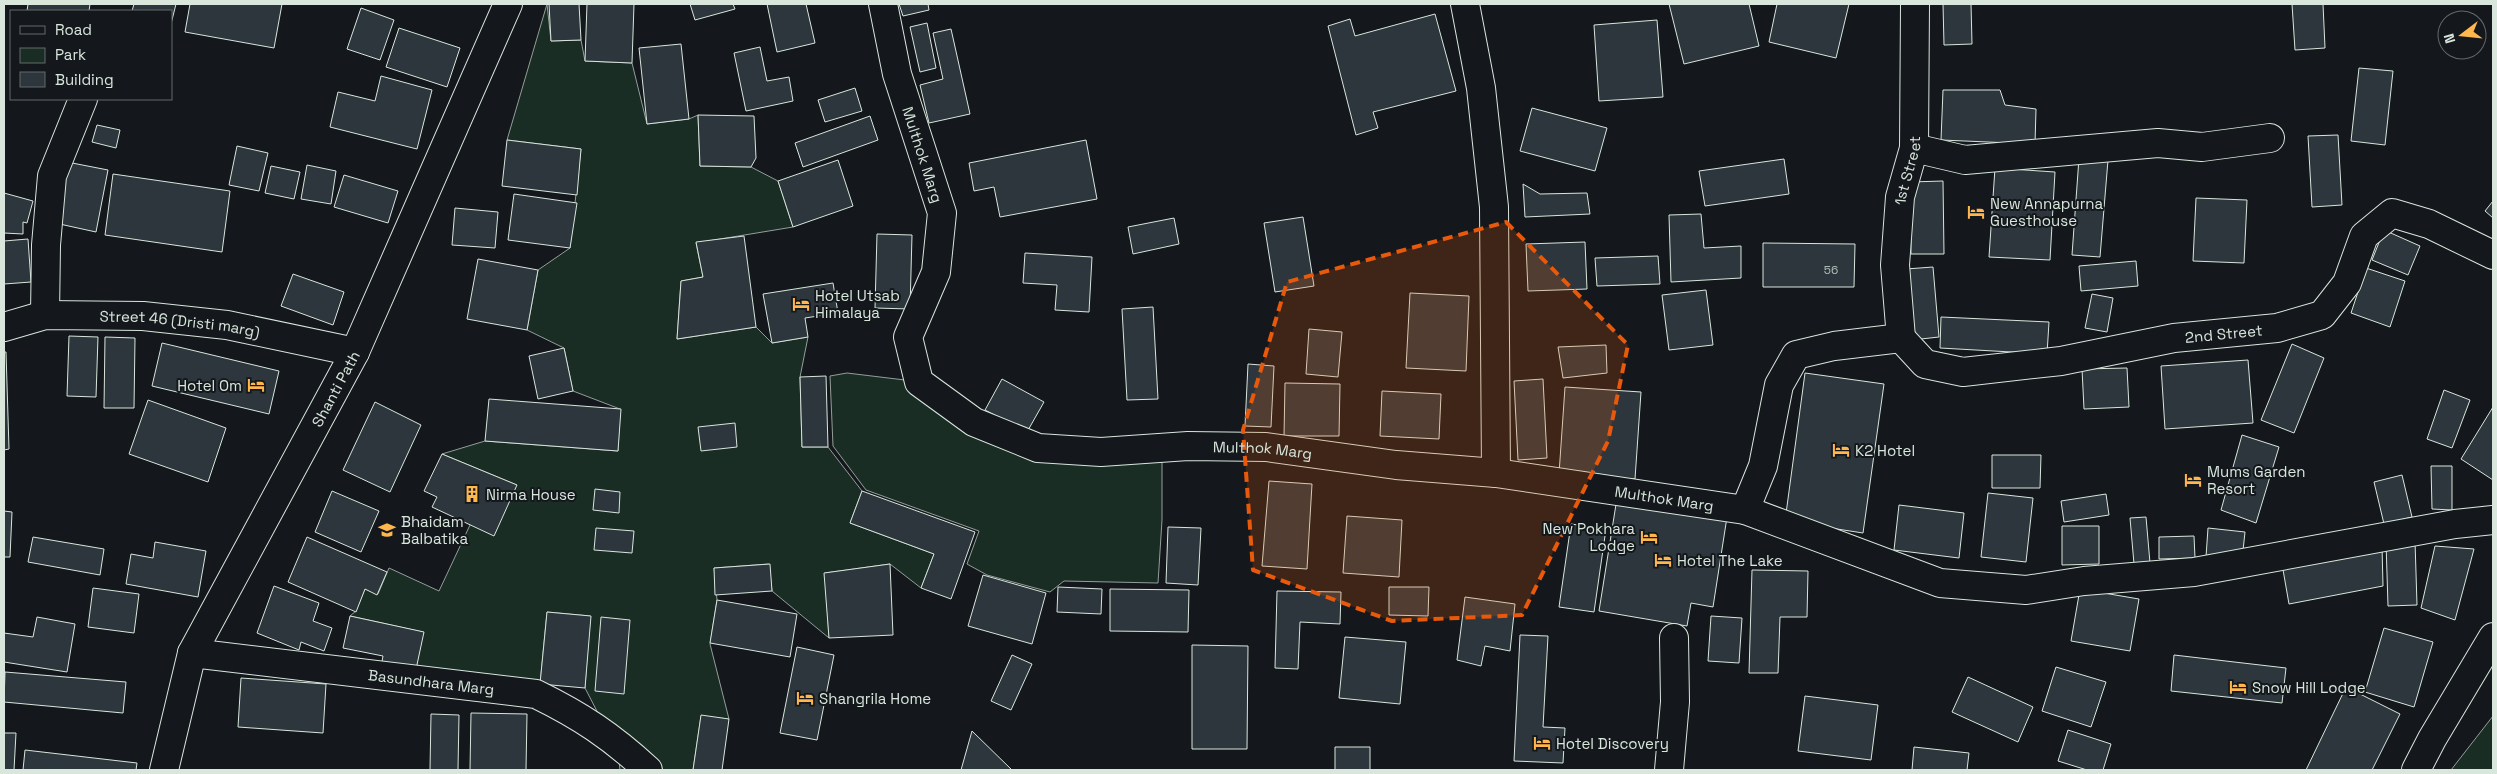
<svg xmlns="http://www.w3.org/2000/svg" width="2497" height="774" font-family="'Space Grotesk',sans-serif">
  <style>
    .green { fill: #1a2d24; stroke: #939e99 }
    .building { fill: #2c363c; stroke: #d8e6dc }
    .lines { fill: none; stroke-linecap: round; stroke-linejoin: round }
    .minor-casing { stroke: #d8e6dc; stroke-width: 30 }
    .primary-casing { stroke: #d8e6dc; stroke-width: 30 }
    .minor { stroke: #14181c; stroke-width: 28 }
    .primary { stroke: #14181c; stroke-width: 28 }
    .marked { fill: #e8590c; fill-opacity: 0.2; stroke: #e8590c; stroke-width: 4; stroke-dasharray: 10 6; stroke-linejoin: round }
    .labels { text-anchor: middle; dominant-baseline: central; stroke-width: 4; stroke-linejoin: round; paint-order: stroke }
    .number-label { font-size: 12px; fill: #adbab4 }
    .street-label { font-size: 15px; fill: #d8e6dc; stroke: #14181c }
    .poi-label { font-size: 15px; fill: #d8e6dc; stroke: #14181c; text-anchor: start }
  </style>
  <rect width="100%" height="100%" fill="#14181c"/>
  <!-- green -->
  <path class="green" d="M547,4L551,41L581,40L585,61L632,63L647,124L689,119L698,115L700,166L751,167L778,181L793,227L696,243L703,277L681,281L677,339L756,327L772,343L808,337L800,377L802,447H828L862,491L850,523L934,554L921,588L890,564L825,573L829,638L772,591L769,564L714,568L717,600L710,644L729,719L701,716L693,770H620L618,752L585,688L590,616L547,612L540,684L415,674L423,632L350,616L356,611L365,589L378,594L389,568L439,591L470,525L517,485L442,454L485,441L618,451L620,409L573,391L564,348L527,330L538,270L570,248L581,149L507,140Z
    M847,373L913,381L1077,463L1162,462V520L1158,583L1064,581L1050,592L987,575L967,564L979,531L866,490L833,446L830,376Z
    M2493,716V770H2451Z"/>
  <!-- building -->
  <path class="building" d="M28,4H90L89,11H27Z
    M134,4H176L171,24V11H132Z
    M190,4H282L274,48L185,32Z
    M549,4H579L581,40L551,41Z
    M587,4H634L632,63L585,61Z
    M690,4H733L735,9L695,20Z
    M767,4H806L815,43L777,52Z
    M899,4H928L929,10L903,16Z
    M1669,4H1749L1759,46L1684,64Z
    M1777,4H1849L1836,58L1769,42Z
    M1943,4H1971L1972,44L1944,45Z
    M2292,4H2323L2325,48L2295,50Z
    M361,8L394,20L380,60L347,49Z
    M1435,14L1456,91L1373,112L1378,128L1356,135L1328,26L1350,19L1355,36Z
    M1657,20L1663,97L1599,101L1594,25Z
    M927,23L936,68L920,72L910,27Z
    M399,28L460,48L447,87L386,67Z
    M951,29L970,114L929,123L920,85L943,79L933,33Z
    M681,44L689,119L647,124L639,48Z
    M760,47L767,81L789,77L793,101L746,111L734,53Z
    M2359,68L2393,71L2385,145L2351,141Z
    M381,76L432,90L417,149L330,127L338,92L375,101Z
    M855,88L862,111L825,122L818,100Z
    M1943,90H2000L2005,105L2036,109L2035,144L1941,140Z
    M1532,108L1607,128L1595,171L1520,151Z
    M698,115L754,116L756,158L751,167L700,166Z
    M870,116L878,140L803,167L795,143Z
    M97,125L120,130L116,148L92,142Z
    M2338,135L2342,205L2312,207L2308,136Z
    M507,140L581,149L577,195L502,186Z
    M1086,140L1097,199L1000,217L994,187L974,191L969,163Z
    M237,146L268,153L259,191L229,185Z
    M2079,158L2108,160L2100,257L2072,255Z
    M1784,159L1789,194L1705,206L1699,171Z
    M838,160L853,206L793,227L778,181Z
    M67,162L108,170L96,232L55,223Z
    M307,165L336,171L331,204L301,199Z
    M271,166L300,172L294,199L265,193Z
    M1995,168L2055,172L2050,260L1989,257Z
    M113,174L230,191L222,252L105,235Z
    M344,175L398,191L388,223L334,207Z
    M1943,181L1944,254H1911L1910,182Z
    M1523,184L1540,194L1587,193L1590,214L1525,217Z
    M4,193L33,201L27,223L23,222V234L4,233Z
    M514,194L577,203L570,248L508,240Z
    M2196,198L2247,200L2244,263L2193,261Z
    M2493,201V218L2485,211Z
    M455,208L498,212L495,248L452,245Z
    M1701,214L1704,248L1741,246V278L1671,282L1669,215Z
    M1303,217L1314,286L1275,292L1264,223Z
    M1174,218L1179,244L1133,254L1128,227Z
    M2384,230L2420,246L2408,275L2372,260Z
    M877,234L912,235L910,309L875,308Z
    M744,236L756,327L677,339L681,281L703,277L696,242Z
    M28,239L31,282L4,284V241Z
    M1585,242L1587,289L1528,291L1526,244Z
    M1763,243L1855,244L1854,287H1763Z
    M1025,253L1092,257L1089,312L1055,310L1057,285L1023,283Z
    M1658,256L1660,284L1597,286L1595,258Z
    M478,259L538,270L527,330L467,319Z
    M2136,261L2138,286L2081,291L2079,266Z
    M1933,267L1939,337L1912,340L1906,269Z
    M2366,268L2405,281L2390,327L2351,313Z
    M293,274L344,292L333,325L281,306Z
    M833,283L838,313L805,318L808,337L772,343L763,294Z
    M1706,290L1713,345L1669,350L1662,295Z
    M1410,293L1469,296L1466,371L1406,368Z
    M2092,294L2113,298L2107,332L2085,328Z
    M1153,307L1158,399L1127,400L1122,309Z
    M1941,317L2049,322L2047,354L1940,348Z
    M1309,329L1342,332L1338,377L1306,374Z
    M69,336L98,337L96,397L67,396Z
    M105,337L135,338L134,408H104Z
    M162,343L279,371L269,414L152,386Z
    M2292,344L2324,358L2294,433L2261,420Z
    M1606,345L1607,373L1563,378L1558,347Z
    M564,348L573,391L538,399L529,356Z
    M4,352H6L9,449L4,450Z
    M2248,360L2253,423L2165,429L2161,366Z
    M1248,364L1274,366L1271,427L1245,426Z
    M2127,368L2129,407L2084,409L2082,369Z
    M1805,373L1884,384L1863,533L1785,521Z
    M826,376L828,447H802L800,377Z
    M1002,379L1044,402L1027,432L985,410Z
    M1543,379L1547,458L1518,460L1514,381Z
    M1285,383L1340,384L1339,436H1284Z
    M1565,387L1641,392L1635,479L1559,474Z
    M2444,390L2470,400L2452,448L2427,439Z
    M1382,391L1441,394L1439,439L1380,436Z
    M489,399L621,409L618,451L485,441Z
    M148,400L226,428L208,482L129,454Z
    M375,402L421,425L390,492L343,470Z
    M2493,407V480L2461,459Z
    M735,423L737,447L701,451L698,427Z
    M2242,435L2279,447L2256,523L2221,510Z
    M442,454L517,485L494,536L432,507L437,497L424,491Z
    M1992,455H2041L2040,488H1992Z
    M2431,466H2452V510L2432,509Z
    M2402,475L2412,517L2384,524L2374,482Z
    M1269,481L1312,484L1307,569L1262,566Z
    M595,489L620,492L619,513L593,510Z
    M332,491L379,511L361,552L315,532Z
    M862,491L975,532L951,599L921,588L934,554L850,523Z
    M1988,493L2033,498L2026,562L1981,557Z
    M2106,494L2109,515L2064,522L2061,501Z
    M1617,498L1727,517L1713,607L1691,603L1687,626L1599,611Z
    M1899,505L1964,513L1959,558L1894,550Z
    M4,511L12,512L10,557H4Z
    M1347,516L1402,520L1399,577L1343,573Z
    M2146,517L2150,563L2134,564L2130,518Z
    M1571,524L1606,529L1594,612L1559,607Z
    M2062,526H2099V564L2062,565Z
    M1168,527L1201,528L1198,585L1166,583Z
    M596,528L634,531L632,553L594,550Z
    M2208,528L2245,532L2242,560L2206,557Z
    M2194,536L2195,558L2159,559V537Z
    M33,537L104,549L100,575L28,562Z
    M307,537L387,572L377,595L365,589L356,612L288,582Z
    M2415,541L2417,605L2388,606L2386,542Z
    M155,542L206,551L198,597L126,584L131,554L153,558Z
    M2382,546L2383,586L2289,604L2282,564Z
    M2435,546L2474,549L2455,620L2421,608Z
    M770,564L772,591L715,595L714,568Z
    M890,564L893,635L829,638L824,573Z
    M1752,570L1808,571L1807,617H1780L1778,673H1749Z
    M983,575L1046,593L1032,644L968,626Z
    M274,586L319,603L313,621L332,628L324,651L301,642L299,650L257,633Z
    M1058,587L1102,589L1101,614L1057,612Z
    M1389,587H1429L1428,616L1389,615Z
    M93,588L139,594L134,633L88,627Z
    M1110,589L1189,590L1188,632L1110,631Z
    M2080,589L2139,599L2130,651L2071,641Z
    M1277,591L1341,592L1340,624L1300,622L1298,669L1275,668Z
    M1465,597L1515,604L1510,651L1485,646L1481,666L1457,660Z
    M717,600L797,614L790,657L710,643Z
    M547,612L591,616L585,688L540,684Z
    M350,616L424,632L415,674L381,667L383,656L343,648Z
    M1711,616L1742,618L1739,663L1708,661Z
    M37,617L75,624L67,672L4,662V633L33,637Z
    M601,617L630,620L624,694L595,691Z
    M2384,628L2433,642L2414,707L2365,692Z
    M1520,635L1548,636L1543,727L1565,728L1563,763L1514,761Z
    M1345,637L1406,642L1400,704L1339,698Z
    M1192,645L1248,646L1247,749H1192Z
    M797,647L834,655L817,740L780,733Z
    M1012,655L1032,664L1011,710L991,701Z
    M2174,655L2286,668L2282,703L2171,691Z
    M2056,667L2106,682L2091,727L2042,711Z
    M5,672L126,682L123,713L4,702Z
    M1968,677L2033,707L2018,742L1952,712Z
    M241,678L326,684L323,733L238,727Z
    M2346,687L2400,714L2372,770H2306Z
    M1805,696L1878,705L1871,760L1798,751Z
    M471,713L527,714L526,770H470Z
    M431,714L459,715L458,770H430Z
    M701,715L729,719L722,770H693Z
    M2068,730L2111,744L2103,770H2087L2058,761Z
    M972,731L1012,770H961Z
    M4,733H16L14,770H4Z
    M1335,747H1370V770H1335Z
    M1914,747L1969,753L1967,770H1912Z
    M25,750L137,763L136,770H23Z"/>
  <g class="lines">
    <!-- minor casing -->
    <g class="minor-casing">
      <g id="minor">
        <path id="s1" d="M883,4L897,74L942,213L936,272L908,337L919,382L974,422L1038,448L1101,452L1188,446L1266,447L1396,465L1496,473L1745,510L1763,466L1779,385L1796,355L1834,346L1901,338"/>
        <path d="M1465,4L1481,88L1494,207L1496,473"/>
        <path d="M1914,148L1965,160L2158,143L2202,147L2270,138"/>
        <path d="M45,315L46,245L52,176L83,99"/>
        <path id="s2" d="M4,327L45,315L143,316L227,325L355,352"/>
        <path id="s3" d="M1901,338L1925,364L1963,372L2061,361L2174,338L2277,328L2322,315L2347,283L2364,236L2392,213L2429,224L2493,255"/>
        <path id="s4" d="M1901,338L1895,265L1900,197L1914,148L1915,4"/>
        <path d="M1745,510L1940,583L2026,590L2084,581L2194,572L2455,524L2493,520"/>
        <path id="s5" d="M192,653L536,694C581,716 611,736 648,770"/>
        <path id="s6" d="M164,770L192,653L355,352L508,4"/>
        <path d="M1669,770L1675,702L1674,638"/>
      </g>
    </g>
    <!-- primary casing -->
    <g class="primary-casing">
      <path id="primary" d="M2416,770L2432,739L2493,637"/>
    </g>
    <!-- minor -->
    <use href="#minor" class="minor"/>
    <!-- primary -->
    <use href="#primary" class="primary"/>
  </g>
  <!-- marked area -->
  <path class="marked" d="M1506,222L1628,345L1608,441L1522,615L1392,621L1253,570L1243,430L1287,282Z"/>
  <!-- icons -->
  <defs>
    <g id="hotel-bare" transform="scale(1.35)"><path d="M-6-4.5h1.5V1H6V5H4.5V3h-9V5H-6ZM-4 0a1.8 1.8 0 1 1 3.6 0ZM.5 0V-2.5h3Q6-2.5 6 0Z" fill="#ffb74d" stroke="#14181c" stroke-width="2.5" paint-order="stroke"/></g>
    <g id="building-bare" transform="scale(1.35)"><path d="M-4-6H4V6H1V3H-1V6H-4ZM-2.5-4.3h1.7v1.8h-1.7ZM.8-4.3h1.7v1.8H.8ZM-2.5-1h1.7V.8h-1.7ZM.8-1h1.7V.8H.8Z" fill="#ffb74d" stroke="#14181c" stroke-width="2.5" paint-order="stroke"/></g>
    <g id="school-bare" transform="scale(1.35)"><path d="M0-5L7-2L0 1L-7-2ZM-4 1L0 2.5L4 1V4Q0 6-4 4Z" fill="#ffb74d" stroke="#14181c" stroke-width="2.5" paint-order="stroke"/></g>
  </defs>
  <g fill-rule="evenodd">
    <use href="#hotel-bare" x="1976" y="212"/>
    <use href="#hotel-bare" x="801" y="304"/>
    <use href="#hotel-bare" x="256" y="385"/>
    <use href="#hotel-bare" x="1841" y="450"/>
    <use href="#hotel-bare" x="2193" y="480"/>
    <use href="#building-bare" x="472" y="494"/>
    <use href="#school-bare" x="387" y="530"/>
    <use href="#hotel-bare" x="1649" y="537"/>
    <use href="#hotel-bare" x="1663" y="560"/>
    <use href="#hotel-bare" x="2238" y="687"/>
    <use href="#hotel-bare" x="805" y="698"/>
    <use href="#hotel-bare" x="1542" y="743"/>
  </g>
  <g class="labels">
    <!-- number labels -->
    <g class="number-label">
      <text x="1831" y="270">56</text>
    </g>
    <!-- street labels -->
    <g class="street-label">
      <text stroke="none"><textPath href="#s1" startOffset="156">Multhok Marg</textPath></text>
      <text stroke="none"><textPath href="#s4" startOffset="169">1st Street</textPath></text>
      <text stroke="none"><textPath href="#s2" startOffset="178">Street 46 (Dristi marg)</textPath></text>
      <text stroke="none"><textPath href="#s3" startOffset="338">2nd Street</textPath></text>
      <text stroke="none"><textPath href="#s6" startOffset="421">Shanti Path</textPath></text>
      <text stroke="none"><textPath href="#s1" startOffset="756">Multhok Marg</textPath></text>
      <text stroke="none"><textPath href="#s1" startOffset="1161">Multhok Marg</textPath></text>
      <text stroke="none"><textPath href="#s5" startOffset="241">Basundhara Marg</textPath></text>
    </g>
    <!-- poi labels -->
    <g class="poi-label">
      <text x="1990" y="203">New Annapurna<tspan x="1990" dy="17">Guesthouse</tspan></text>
      <text x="815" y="295">Hotel Utsab<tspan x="815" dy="17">Himalaya</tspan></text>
      <text x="242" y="385" text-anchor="end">Hotel Om</text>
      <text x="1855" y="450">K2 Hotel</text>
      <text x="2207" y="471">Mums Garden<tspan x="2207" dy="17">Resort</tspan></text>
      <text x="486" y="494">Nirma House</text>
      <text x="401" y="521">Bhaidam<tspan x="401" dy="17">Balbatika</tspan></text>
      <text x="1635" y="528" text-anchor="end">New Pokhara<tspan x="1635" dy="17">Lodge</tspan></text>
      <text x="1677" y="560">Hotel The Lake</text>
      <text x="2252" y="687">Snow Hill Lodge</text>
      <text x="819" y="698">Shangrila Home</text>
      <text x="1556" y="743">Hotel Discovery</text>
    </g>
  </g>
  <!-- border -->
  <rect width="2497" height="774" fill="none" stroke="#d8e6dc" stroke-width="10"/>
  <!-- legend -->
  <rect x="10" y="10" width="162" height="90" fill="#14181c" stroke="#626a69"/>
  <rect x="20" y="26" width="25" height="8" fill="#14181c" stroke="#626a69"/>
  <text x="55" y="35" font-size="15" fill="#d8e6dc">Road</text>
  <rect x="20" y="48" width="25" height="15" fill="#1a2d24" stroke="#626a69"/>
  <text x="55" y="60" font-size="15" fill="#d8e6dc">Park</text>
  <rect x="20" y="72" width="25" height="15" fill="#2c363c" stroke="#626a69"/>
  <text x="55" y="85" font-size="15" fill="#d8e6dc">Building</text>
  <!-- north arrow -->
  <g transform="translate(2462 35) rotate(254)"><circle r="24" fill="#14181c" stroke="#626a69"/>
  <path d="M0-4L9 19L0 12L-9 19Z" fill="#ffb74d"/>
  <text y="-8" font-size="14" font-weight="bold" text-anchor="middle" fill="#d8e6dc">N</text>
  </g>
</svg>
